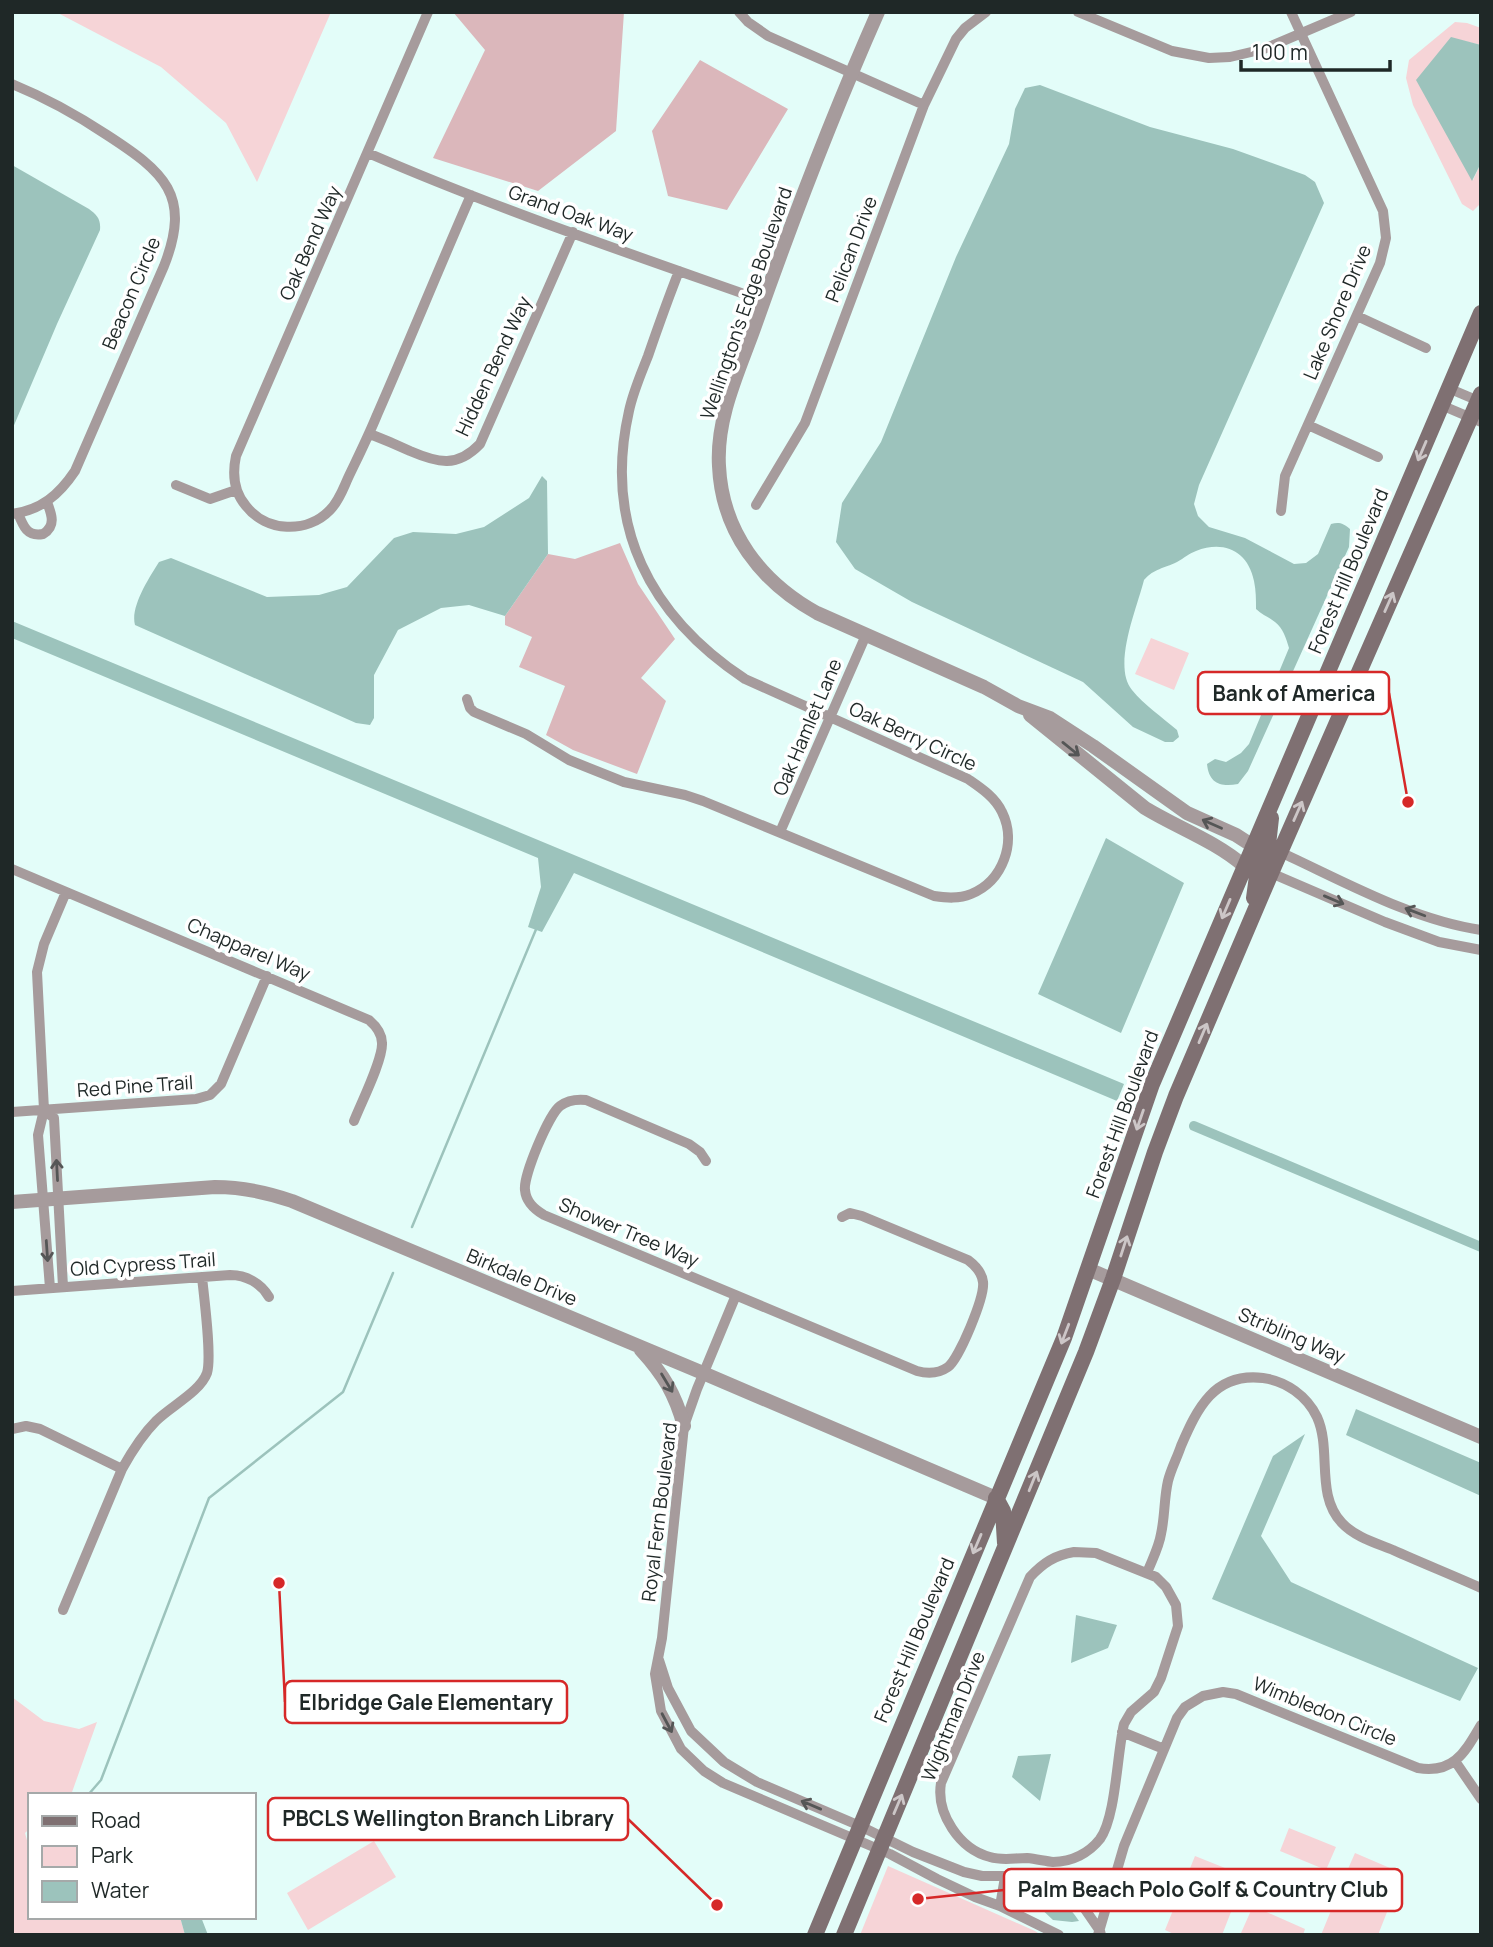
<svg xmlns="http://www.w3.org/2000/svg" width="1493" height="1947" font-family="Manrope,sans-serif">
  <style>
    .green { fill: #f6d4d7 }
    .forest { fill: #dbb7bb }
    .water { fill: #9cc3bc }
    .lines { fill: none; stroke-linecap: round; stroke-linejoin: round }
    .stream { stroke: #9cc3bc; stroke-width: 2.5 }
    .canal { stroke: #9cc3bc; stroke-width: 10 }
    .minor { stroke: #a69b9c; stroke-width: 10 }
    .tertiary { stroke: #a69b9c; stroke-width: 14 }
    .secondary { stroke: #7f7072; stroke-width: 16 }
    .oneway { stroke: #ccc6c7 }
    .oneway2 { stroke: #555656 }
    .labels { text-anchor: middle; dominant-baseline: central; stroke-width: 7; stroke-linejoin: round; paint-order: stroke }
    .street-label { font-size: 19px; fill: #1f2827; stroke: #fff }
    .leader { fill: none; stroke: #d62828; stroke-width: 2.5 }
    .callout-dot { fill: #d62828; stroke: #fff; stroke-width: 2.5 }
    .callout { fill: #fff; stroke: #d62828; stroke-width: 2.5 }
    .callout-label { font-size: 21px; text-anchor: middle; font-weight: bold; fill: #1f2827 }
  </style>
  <rect width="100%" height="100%" fill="#e3fdf9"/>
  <!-- green -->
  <path class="green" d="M56,12H331L257,182L226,123L161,67Z
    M1455,22L1467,23L1481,28V45L1451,38L1473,180L1481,163V203L1473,211L1462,204L1413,105L1406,78L1409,60Z
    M1151,638L1189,653L1174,690L1135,674Z
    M12,1697L44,1721L79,1729L97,1722L71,1795H30V1828L25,1833L30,1851V1917H180L185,1935H12Z
    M1289,1828L1336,1847L1326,1870L1280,1851Z
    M374,1841L396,1877L308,1930L287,1893Z
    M1355,1853L1404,1874L1393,1900L1344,1878Z
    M1195,1856L1245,1876L1222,1935H1176L1165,1930Z
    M888,1866L1035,1931L1041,1935H860Z
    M1341,1886L1389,1907L1378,1935H1321Z
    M1253,1906L1305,1929L1303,1935H1246L1241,1933Z"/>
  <!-- forest -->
  <path class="forest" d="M453,12H624L616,131L538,191L433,158L485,50Z
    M700,60L788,109L727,210L668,196L652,131Z
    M620,543L638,584L675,639L641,678L666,701L637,774L573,750L546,735L565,686L519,667L532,637L505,625V616L548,554L575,559Z"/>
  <!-- water -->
  <path class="water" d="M1451,37L1481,45V163L1472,181L1416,80Z
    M1040,85L1150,127L1233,149L1305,175L1315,182L1324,203L1199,485L1194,504L1198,516L1209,527L1245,538L1294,564L1306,563L1318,554L1331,524C1339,522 1343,523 1350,529L1349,547L1248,771L1238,784C1221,787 1209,784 1207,764L1215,759L1226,762L1241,753L1249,744L1289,648C1286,638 1283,628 1275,622C1269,617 1262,615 1256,609C1256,600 1256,590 1254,581C1248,551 1224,540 1196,551C1190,553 1184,558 1177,562C1163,569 1155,568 1144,580C1137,608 1112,666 1132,690C1144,705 1162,717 1177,730L1179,737L1173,742H1165L1133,727L1083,682L912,602L855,569L836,542L842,503L881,442L956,257L1009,144L1015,109L1025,88Z
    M12,165L89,209C97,215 101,219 100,230L57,324L12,430Z
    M542,476L547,481L548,554L505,616L469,605L441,608L398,630L374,675V718L370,725L356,723L135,625C130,607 149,578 159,562L171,558L267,597L319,595L347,587L394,538L413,532L456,534L484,527L529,498Z
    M12,621L1124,1084L1117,1101L574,873L542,932L528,927L541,887L538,858L12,638Z
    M1106,838L1184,883L1121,1033L1038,994Z
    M1356,1409L1481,1463V1496L1346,1435Z
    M1305,1434L1261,1536L1291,1582L1478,1668L1460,1701L1212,1599L1273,1456Z
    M1076,1615L1117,1625L1108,1648L1071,1663Z
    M1051,1754L1040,1801L1012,1777L1018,1756Z
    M1032,1887C1052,1894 1068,1903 1079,1921L1072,1922L1053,1920L1037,1905L1017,1899L1015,1888Z
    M180,1917H201L208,1935H185Z"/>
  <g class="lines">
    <!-- stream -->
    <path class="stream" d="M412,1227L537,927
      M88,1795L101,1780L209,1498L343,1392L393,1273"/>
    <!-- canal -->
    <path class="canal" d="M1194,1126L1481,1247"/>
    <!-- minor -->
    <path class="minor" d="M428,12L236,456C232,475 234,492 246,506C266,532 307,534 330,510C339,501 343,489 348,478C358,457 368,437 377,415C409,342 439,268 471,195
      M739,12L748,22L768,36L924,105
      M1078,12L1172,51L1209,58L1230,57L1264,49L1351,12
      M12,84C46,98 77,115 107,135C164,172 192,195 164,266L75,471C59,495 41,510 12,514
      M368,153C497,209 631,254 764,301
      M1357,316L1426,348
      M1448,388L1481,402
      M1441,405L1481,422
      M1308,425L1378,457
      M370,434C383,439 397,445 410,451C438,463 457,468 480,444L573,232
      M176,485L210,499L236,490
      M756,505L805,423L924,105L956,39L965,28L986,12
      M1281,511L1285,476L1380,263L1386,238L1383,211L1291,12
      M18,513C23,526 27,537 43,534C56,526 52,515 47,502
      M467,699L470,708L474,712L526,734L569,760L624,782L685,795L703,801L934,896C947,898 959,899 971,894C1003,881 1017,842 1002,812C995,797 981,788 968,779L745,679C650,616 603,526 629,411C633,392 641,374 648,356C658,327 668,299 679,271
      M780,832L866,635
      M1280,852C1343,881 1412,920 1481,930
      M12,869L369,1020C376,1026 382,1033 382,1043C383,1060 361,1103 354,1121
      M1271,873L1385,922L1439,942L1481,950
      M44,1110L54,1118L63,1287
      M12,1112L196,1099L210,1095L221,1084L267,976
      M706,1161L700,1152L689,1144L586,1100C576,1099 568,1100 560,1106C549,1114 523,1176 525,1190C526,1202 534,1209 544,1215L917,1371C928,1374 938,1374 948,1367C959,1359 985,1297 983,1282C982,1273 976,1266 968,1260L862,1216L850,1213L842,1217
      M50,1288L38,1135L44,1110L37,972L44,944L66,892
      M12,1291L230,1275C246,1275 261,1283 269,1297
      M736,1295L697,1389L684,1426L662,1638L655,1674L661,1711L681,1749L704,1771L723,1783L890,1854L937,1879L975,1897L1000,1906L1059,1935
      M12,1429L26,1426L40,1429L122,1469
      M1074,1552L1096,1553L1156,1577L1166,1587L1176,1605L1178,1626L1161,1678L1154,1692L1131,1712L1124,1724C1117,1753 1116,1817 1100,1839C1089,1853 1072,1862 1053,1862C1045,1861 1036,1859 1027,1858C1014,1858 1003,1861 990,1857C959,1849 936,1813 941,1783L1030,1577C1043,1563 1055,1555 1074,1552Z
      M1147,1573C1152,1560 1159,1547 1161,1534C1165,1516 1164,1498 1168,1481C1171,1469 1177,1458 1181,1446C1197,1409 1214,1372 1263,1378C1286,1381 1307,1396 1317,1417C1332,1450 1315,1495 1342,1523C1355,1537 1376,1543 1393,1550C1422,1563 1452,1575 1481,1588
      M63,1610L122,1469C132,1451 142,1435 156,1421C171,1406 200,1392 207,1373C212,1357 204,1297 202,1277
      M659,1660L668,1688L691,1731L724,1762L757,1782L860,1826L913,1852L964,1872L982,1876H1032L1057,1885L1080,1902L1100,1931L1101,1935
      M1122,1732L1164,1749
      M1455,1761L1481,1799
      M1000,1906L1005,1877
      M1098,1935L1124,1846L1177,1718L1185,1707L1203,1696L1223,1692L1236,1694L1418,1768C1454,1774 1465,1752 1481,1725"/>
    <!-- tertiary -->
    <path class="tertiary" d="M878,12C833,114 793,218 756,323C740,369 716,416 719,466C722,532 761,582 817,613L984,687L1018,706L1050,718L1093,746L1187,813L1236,835L1253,846
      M1030,715L1145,808C1178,828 1215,841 1244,866
      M12,1202L215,1187C242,1187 266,1192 292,1201L703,1373L996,1498
      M1088,1269L1481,1437
      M641,1350C664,1375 675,1394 684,1426"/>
    <!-- secondary -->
    <path class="secondary" d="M1253,847L1257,876L1254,898
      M1271,872L1268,845L1271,818
      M996,1498L1003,1511L1005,1543
      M815,1935L1064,1338L1152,1084L1481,313
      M844,1935L1086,1352L1113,1279L1155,1152L1176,1096L1271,873L1481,394"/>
  </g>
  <!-- one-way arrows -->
  <defs><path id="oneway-shaft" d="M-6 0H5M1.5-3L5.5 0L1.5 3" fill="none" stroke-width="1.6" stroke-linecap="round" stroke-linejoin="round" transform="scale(1.75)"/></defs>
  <g class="oneway">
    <use href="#oneway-shaft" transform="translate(1422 451) rotate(113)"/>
    <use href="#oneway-shaft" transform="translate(1389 602) rotate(-66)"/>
    <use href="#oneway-shaft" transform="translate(1298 811) rotate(-66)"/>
    <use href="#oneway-shaft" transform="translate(1226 909) rotate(113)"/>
    <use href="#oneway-shaft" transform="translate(1203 1033) rotate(-67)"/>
    <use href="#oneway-shaft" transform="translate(1140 1120) rotate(109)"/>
    <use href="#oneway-shaft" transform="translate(1124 1246) rotate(-72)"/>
    <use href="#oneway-shaft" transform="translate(1065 1334) rotate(111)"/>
    <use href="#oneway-shaft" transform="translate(1033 1481) rotate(-68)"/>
    <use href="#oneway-shaft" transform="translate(977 1544) rotate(113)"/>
    <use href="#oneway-shaft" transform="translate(898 1804) rotate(-67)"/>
  </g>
  <g class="oneway2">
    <use href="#oneway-shaft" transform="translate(1071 749) rotate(39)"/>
    <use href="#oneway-shaft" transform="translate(1212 824) rotate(-156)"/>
    <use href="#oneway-shaft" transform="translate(1334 900) rotate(23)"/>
    <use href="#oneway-shaft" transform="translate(1415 912) rotate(-159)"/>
    <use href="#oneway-shaft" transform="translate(57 1170) rotate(-93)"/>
    <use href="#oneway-shaft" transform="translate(47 1251) rotate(86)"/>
    <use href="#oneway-shaft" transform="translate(667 1383) rotate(59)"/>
    <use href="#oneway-shaft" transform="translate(667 1723) rotate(62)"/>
    <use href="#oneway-shaft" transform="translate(811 1805) rotate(-157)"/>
  </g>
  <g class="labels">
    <!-- street labels -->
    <g class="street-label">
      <text transform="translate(571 213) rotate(20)">Grand Oak Way</text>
      <text transform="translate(310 243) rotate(-66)">Oak Bend Way</text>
      <text transform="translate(851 249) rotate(-69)">Pelican Drive</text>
      <text transform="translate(131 293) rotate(-67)">Beacon Circle</text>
      <text transform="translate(746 303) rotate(-71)">Wellington's Edge Boulevard</text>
      <text transform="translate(1337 312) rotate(-67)">Lake Shore Drive</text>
      <text transform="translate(493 366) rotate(-65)">Hidden Bend Way</text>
      <text transform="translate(1348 571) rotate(-67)">Forest Hill Boulevard</text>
      <text transform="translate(807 727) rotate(-67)">Oak Hamlet Lane</text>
      <text transform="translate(913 736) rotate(25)">Oak Berry Circle</text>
      <text transform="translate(249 949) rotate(23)">Chapparel Way</text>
      <text transform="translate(135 1086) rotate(-4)">Red Pine Trail</text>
      <text transform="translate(1122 1114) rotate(-70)">Forest Hill Boulevard</text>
      <text transform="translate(629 1232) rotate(23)">Shower Tree Way</text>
      <text transform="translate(143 1264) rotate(-4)">Old Cypress Trail</text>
      <text transform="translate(522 1277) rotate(23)">Birkdale Drive</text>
      <text transform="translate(1292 1335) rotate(23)">Stribling Way</text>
      <text transform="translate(659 1512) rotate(-83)">Royal Fern Boulevard</text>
      <text transform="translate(914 1640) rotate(-67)">Forest Hill Boulevard</text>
      <text transform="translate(1325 1711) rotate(22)">Wimbledon Circle</text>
      <text transform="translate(953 1716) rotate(-68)">Wightman Drive</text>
    </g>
  </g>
  <!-- callouts -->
  <path class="leader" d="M1408 802L1389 693M279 1583L285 1702M717 1905L628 1819M918 1899L1004 1890"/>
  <g class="callout-dot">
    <circle cx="1408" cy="802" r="7"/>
    <circle cx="279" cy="1583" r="7"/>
    <circle cx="717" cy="1905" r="7"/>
    <circle cx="918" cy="1899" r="7"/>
  </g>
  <g class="callout">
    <rect x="1198" y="672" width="191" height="42" rx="7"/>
    <rect x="285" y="1681" width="282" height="42" rx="7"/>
    <rect x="268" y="1798" width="360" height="42" rx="7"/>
    <rect x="1004" y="1869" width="398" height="42" rx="7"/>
  </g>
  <g class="callout-label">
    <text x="1294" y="701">Bank of America</text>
    <text x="426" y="1710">Elbridge Gale Elementary</text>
    <text x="448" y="1826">PBCLS Wellington Branch Library</text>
    <text x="1203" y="1897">Palm Beach Polo Golf &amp; Country Club</text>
  </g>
  <!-- border -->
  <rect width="1493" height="1947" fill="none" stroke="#1f2827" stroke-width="28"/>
  <!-- legend -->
  <rect x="28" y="1793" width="228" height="126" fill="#ffffff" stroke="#a5a9a9" stroke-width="2"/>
  <rect x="42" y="1816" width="35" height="10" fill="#7f7072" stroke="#a5a9a9" stroke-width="2"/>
  <text x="91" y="1828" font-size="21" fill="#1f2827">Road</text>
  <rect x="42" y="1846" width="35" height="21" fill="#f6d4d7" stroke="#a5a9a9" stroke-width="2"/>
  <text x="91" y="1863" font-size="21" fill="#1f2827">Park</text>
  <rect x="42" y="1881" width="35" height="21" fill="#9cc3bc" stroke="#a5a9a9" stroke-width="2"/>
  <text x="91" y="1898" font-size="21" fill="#1f2827">Water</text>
  <!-- scale -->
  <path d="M1241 60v10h149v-10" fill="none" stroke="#1f2827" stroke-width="3.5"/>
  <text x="1252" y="60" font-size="21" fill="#1f2827" stroke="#ffffff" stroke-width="5" paint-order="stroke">100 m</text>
</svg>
